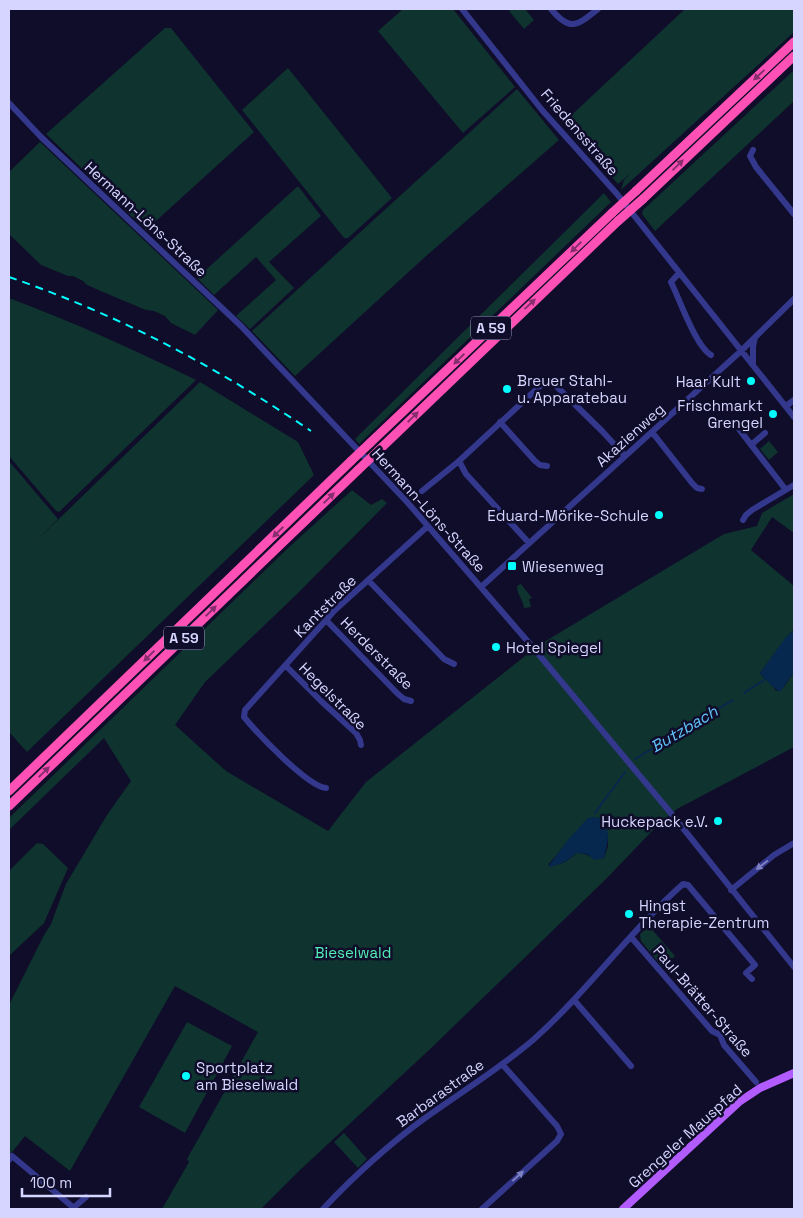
<svg xmlns="http://www.w3.org/2000/svg" width="803" height="1218" font-family="'Space Grotesk',sans-serif">
  <style>
    .green { fill: #0f332f; fill-rule: evenodd }
    .water { fill: #06284e }
    .lines { fill: none; stroke-linecap: round; stroke-linejoin: round }
    .stream { stroke: #06284e; stroke-width: 2 }
    .minor { stroke: #33388d; stroke-width: 6 }
    .major { stroke: #b25cff; stroke-width: 8 }
    .highway { stroke: #ff50b5; stroke-width: 9 }
    .rail { stroke: #01feff; stroke-width: 2; stroke-dasharray: 8 6; stroke-linecap: butt }
    .highway-bridge { stroke: #ff50b5; stroke-width: 9 }
    .oneway { fill: #872e6f }
    .oneway2 { fill: #7c7fc0 }
    .poi-dot { fill: #01feff; stroke: #0f0d29; stroke-width: 2 }
    .labels { text-anchor: middle; dominant-baseline: central; stroke-width: 5; stroke-linejoin: round; paint-order: stroke }
    .shield { fill: #0f0d29; stroke: #9a99bf; stroke-width: 1 }
    .shield-label { font-size: 14px; font-weight: bold; fill: #d5d5ff }
    .street-label { font-size: 15px; fill: #d5d5ff; stroke: #0f0d29 }
    .poi-label { font-size: 15px; fill: #d5d5ff; stroke: #0f0d29; text-anchor: start }
    .park-label { font-size: 15px; fill: #53edb7; stroke: #0f0d29 }
    .water-label { font-size: 16px; font-style: italic; fill: #63c6ff; stroke: #0f0d29 }
  </style>
  <rect width="100%" height="100%" fill="#0f0d29"/>
  <!-- green -->
  <path class="green" d="M403,9H453L515,87L463,133L378,31Z
    M512,9H525L534,20L524,29L509,11Z
    M685,9H794V32L621,190L624,180L631,173L618,184L563,123Z
    M165,28H171L254,132L146,230L46,134Z
    M288,68L392,198L348,238H344L242,110Z
    M794,70V101L655,231L642,214L643,210Z
    M517,89L559,140L425,257L295,376L252,331Z
    M40,142L218,310L195,335L171,323L165,316L154,311L146,310L117,298L87,285L83,281L73,276H68L41,265L9,234V172Z
    M298,186L321,216L269,262L294,288L250,329L236,316L276,280L256,257L214,295L197,278Z
    M604,193L611,202L359,444L355,439Z
    M9,298C73,322 135,350 196,380L59,512L56,511L9,456Z
    M200,382L298,442L314,475L27,752L9,732V461L58,519L33,544Z
    M769,441L778,452L769,460L760,449Z
    M352,490L371,505L382,499L387,503L297,594L205,682L175,725L226,771L328,831L366,782L539,645L724,534L757,526L762,513L794,494V533L772,517L751,550L794,586V630L791,632L760,673C765,681 772,683 776,691L784,687L794,672V747L677,809L656,827L605,880L428,1051L300,1170L261,1209H162L189,1162L187,1159L258,1032L175,986L70,1171L25,1136L9,1156V1005L43,937L51,924L66,884L107,815L131,781L104,738L9,830V818L286,550ZM588,818H592L604,821L608,837V846L604,858C590,860 588,852 576,853C569,861 560,866 548,865Z
    M521,584L532,598L529,599L531,607L524,608C523,599 517,595 517,586Z
    M37,843L43,844L68,868L44,923L9,956V871Z
    M649,926L675,956L662,967L641,941L640,934Z
    M187,1022L232,1046L185,1133L139,1107Z
    M344,1133L367,1159L358,1168L334,1142Z"/>
  <!-- water -->
  <path class="water" d="M794,630V672L780,692C776,690 763,677 760,673L786,637Z
    M592,817L602,818C612,834 607,843 604,858L595,860L587,854L576,853C569,861 559,865 548,867L567,841L588,818Z"/>
  <g class="lines">
    <!-- stream -->
    <path class="stream" d="M744,693L764,680
      M635,759L733,700
      M595,813L625,772"/>
    <!-- minor -->
    <path class="minor" d="M462,9L542,110L617,194L794,417
      M551,9C570,32 577,26 598,9
      M9,103L41,137L241,326L408,503L530,644L670,812L794,967
      M753,150L750,156L756,167L794,214
      M679,273L671,282C679,298 696,347 711,355
      M753,365V347L755,337
      M786,406L794,400
      M500,422L535,461L540,465L547,466
      M735,424L786,490
      M652,432L692,483L697,488L702,489
      M751,445L765,433
      M459,461L466,474L529,543
      M422,491L459,461L540,386L550,380L602,431L625,456
      M743,520L746,515L752,510L794,485
      M368,580L444,659L454,664
      M481,587L741,351L794,299
      M326,620L398,694L404,699L411,701
      M286,666L321,701L356,733L360,740L361,745
      M326,788C307,786 258,734 244,717L245,710L335,610L428,526
      M731,890L774,855L794,843
      M631,937L712,1031L720,1035L724,1045L756,1082
      M574,1000L631,1066
      M9,1160L12,1156L74,1208
      M72,1209L86,1197
      M323,1209C354,1176 388,1145 425,1118C461,1092 499,1069 533,1040C587,992 629,932 683,884L688,885L755,965L746,973L752,979
      M482,1209L557,1141L561,1134L557,1126L502,1064"/>
    <!-- major -->
    <path class="major" d="M623,1209L739,1102L760,1088L794,1073"/>
    <!-- highway -->
    <path class="highway" d="M636,191L794,42
      M643,199L794,56
      M370,443L612,213
      M378,451L618,221
      M9,791L351,461
      M9,806L358,470"/>
    <!-- rail -->
    <path class="rail" d="M9,277C119,315 215,366 311,431"/>
    <!-- highway-bridge -->
    <path class="highway-bridge" d="M612,213L636,191
      M618,221L643,199
      M351,461L370,443
      M358,470L378,451"/>
  </g>
  <!-- one-way arrows -->
  <defs><path id="oneway-solid" d="M-6-.8H1V-3.2L6.5 0L1 3.2V.8H-6Z" transform="scale(1.25)"/></defs>
  <g class="oneway">
    <use href="#oneway-solid" transform="translate(759 75) rotate(137)"/>
    <use href="#oneway-solid" transform="translate(678 165) rotate(-44)"/>
    <use href="#oneway-solid" transform="translate(576 247) rotate(136)"/>
    <use href="#oneway-solid" transform="translate(530 304) rotate(-43)"/>
    <use href="#oneway-solid" transform="translate(459 359) rotate(136)"/>
    <use href="#oneway-solid" transform="translate(413 417) rotate(-44)"/>
    <use href="#oneway-solid" transform="translate(329 498) rotate(-44)"/>
    <use href="#oneway-solid" transform="translate(278 532) rotate(136)"/>
    <use href="#oneway-solid" transform="translate(211 611) rotate(-44)"/>
    <use href="#oneway-solid" transform="translate(149 656) rotate(136)"/>
    <use href="#oneway-solid" transform="translate(44 772) rotate(-44)"/>
  </g>
  <g class="oneway2">
    <use href="#oneway-solid" transform="translate(762 865) rotate(143)"/>
    <use href="#oneway-solid" transform="translate(518 1176) rotate(-42)"/>
  </g>
  <!-- markers -->
  <g class="poi-dot">
    <circle cx="751" cy="381" r="5"/>
    <circle cx="507" cy="389" r="5"/>
    <circle cx="773" cy="414" r="5"/>
    <circle cx="659" cy="515" r="5"/>
    <rect x="507" y="561" width="10" height="10" rx="2.5"/>
    <circle cx="496" cy="647" r="5"/>
    <circle cx="718" cy="821" r="5"/>
    <circle cx="629" cy="914" r="5"/>
    <circle cx="186" cy="1076" r="5"/>
  </g>
  <g class="labels">
    <!-- shield labels -->
    <g class="shield">
      <rect x="471" y="316.5" width="40" height="23" rx="4"/>
      <rect x="164" y="626.5" width="40" height="23" rx="4"/>
    </g>
    <g class="shield-label">
      <text x="491" y="328">A 59</text>
      <text x="184" y="638">A 59</text>
    </g>
    <!-- street labels -->
    <g class="street-label">
      <text transform="translate(580 132) rotate(49)">Friedensstraße</text>
      <text transform="translate(146 219) rotate(43)">Hermann-Löns-Straße</text>
      <text transform="translate(630 435) rotate(-42)">Akazienweg</text>
      <text transform="translate(429 510) rotate(48)">Hermann-Löns-Straße</text>
      <text transform="translate(325 606) rotate(-45)">Kantstraße</text>
      <text transform="translate(377 653) rotate(45)">Herderstraße</text>
      <text transform="translate(333 696) rotate(45)">Hegelstraße</text>
      <text transform="translate(703 1001) rotate(49)">Paul-Brätter-Straße</text>
      <text transform="translate(440 1093) rotate(-36)">Barbarastraße</text>
      <text transform="translate(685 1136) rotate(-42)">Grengeler Mauspfad</text>
    </g>
    <!-- poi labels -->
    <g class="poi-label">
      <text x="517" y="380">Breuer Stahl-<tspan x="517" dy="17">u. Apparatebau</tspan></text>
      <text x="741" y="381" text-anchor="end">Haar Kult</text>
      <text x="763" y="405" text-anchor="end">Frischmarkt<tspan x="763" dy="17">Grengel</tspan></text>
      <text x="649" y="515" text-anchor="end">Eduard-Mörike-Schule</text>
      <text x="522" y="566">Wiesenweg</text>
      <text x="506" y="647">Hotel Spiegel</text>
      <text x="708" y="821" text-anchor="end">Huckepack e.V.</text>
      <text x="639" y="905">Hingst<tspan x="639" dy="17">Therapie-Zentrum</tspan></text>
      <text x="196" y="1067">Sportplatz<tspan x="196" dy="17">am Bieselwald</tspan></text>
    </g>
    <!-- park labels -->
    <g class="park-label">
      <text x="353" y="952">Bieselwald</text>
    </g>
    <!-- water labels -->
    <g class="water-label">
      <text transform="translate(684 729) rotate(-31)">Butzbach</text>
    </g>
  </g>
  <!-- border -->
  <rect width="803" height="1218" fill="none" stroke="#d5d5ff" stroke-width="20"/>
  <!-- scale -->
  <path d="M22 1188v8h88v-8" fill="none" stroke="#d5d5ff" stroke-width="2.5"/>
  <text x="30" y="1188" font-size="15" fill="#d5d5ff" stroke="#0f0d29" stroke-width="4" paint-order="stroke">100 m</text>
</svg>
